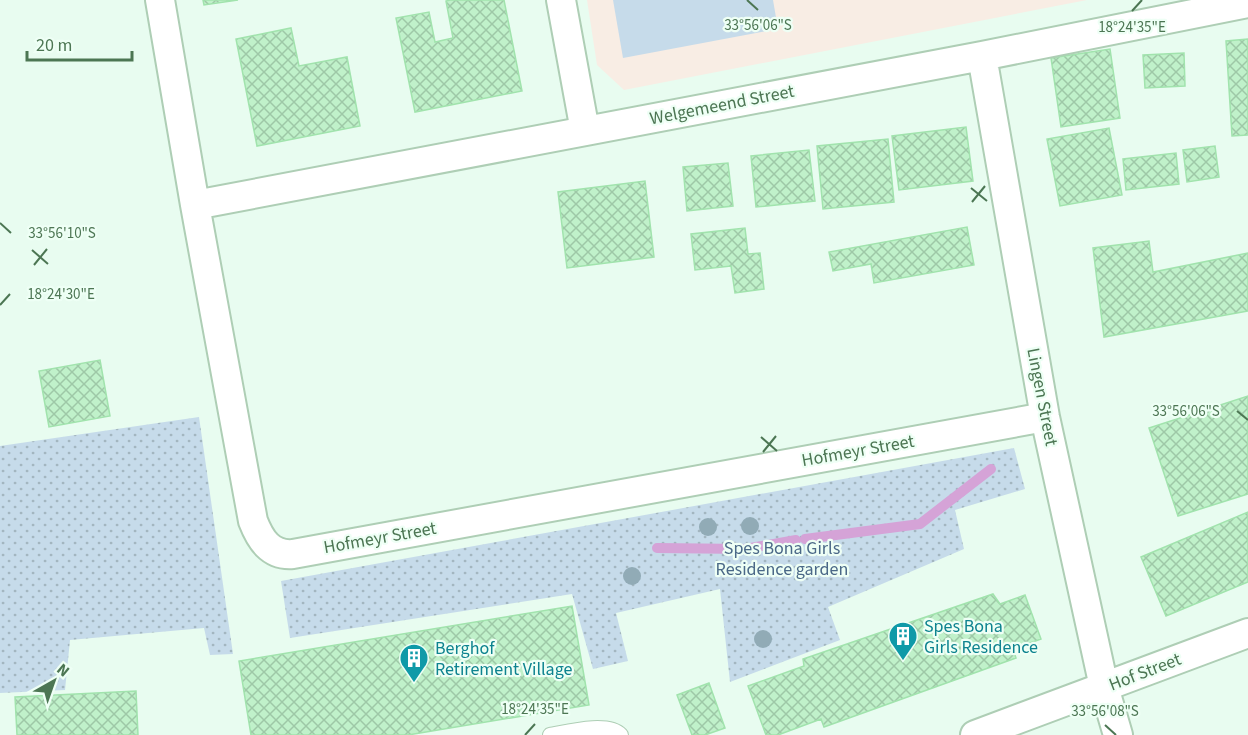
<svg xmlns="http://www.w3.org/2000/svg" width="1248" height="735" font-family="'Source Sans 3',sans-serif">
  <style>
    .education { fill: #f8ede4 }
    .grass { fill: url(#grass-dots) }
    .park { fill: #c6dbea }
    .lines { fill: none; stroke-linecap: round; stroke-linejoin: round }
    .stream { stroke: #d5a3d7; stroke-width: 10 }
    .building { fill: url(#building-cross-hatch); stroke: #a1e3ad; stroke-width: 1.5 }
    .service-casing { stroke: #aeceb5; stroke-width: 16 }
    .minor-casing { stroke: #aeceb5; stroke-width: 32 }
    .service { stroke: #fff; stroke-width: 14 }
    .minor { stroke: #fff; stroke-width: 28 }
    .tree { fill: #91abb6 }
    .ticks { fill: none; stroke: #4c7653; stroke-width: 2 }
    .labels { text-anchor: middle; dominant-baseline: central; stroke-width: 4.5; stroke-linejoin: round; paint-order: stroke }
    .street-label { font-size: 18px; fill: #4c7653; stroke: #eefff5 }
    .park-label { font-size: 18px; fill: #4a6887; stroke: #eefff5 }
    .culture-label { font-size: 18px; fill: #0d838f; stroke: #eefff5; text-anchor: start }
    .ticks-label { font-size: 15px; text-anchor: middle; fill: #4c7653; stroke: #eefff5; stroke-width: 4.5; stroke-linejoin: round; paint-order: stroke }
  </style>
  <defs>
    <pattern id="grass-dots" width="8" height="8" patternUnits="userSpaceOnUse" patternTransform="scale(1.5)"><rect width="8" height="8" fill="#c6dbea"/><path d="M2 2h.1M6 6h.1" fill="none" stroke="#a3b6c0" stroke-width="1.8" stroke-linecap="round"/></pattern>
    <pattern id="building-cross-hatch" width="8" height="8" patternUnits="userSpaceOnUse" patternTransform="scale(1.5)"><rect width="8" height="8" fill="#c0f1ca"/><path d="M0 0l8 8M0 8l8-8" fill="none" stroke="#9ec8a7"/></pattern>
  </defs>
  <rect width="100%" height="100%" fill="#e8fcf0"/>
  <!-- education -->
  <path class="education" d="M587,0H1087L624,90L597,65Z"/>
  <!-- grass -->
  <path class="grass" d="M199,417L233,654L210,655L204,628L70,640L65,690L0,693V446Z
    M1014,448L1025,489L955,510L964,549L828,607L840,640L730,682L720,589L616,613L628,661L593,669L572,594L290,638L281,581Z"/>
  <!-- park -->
  <path class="park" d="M613,0H773L778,29L623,58Z"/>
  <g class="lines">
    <!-- stream -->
    <path class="stream" d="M805,539L920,524L991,469
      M657,548L745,549L796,540"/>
  </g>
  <!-- building -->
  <path class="building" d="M203,0H238L204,5Z
    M450,0H504L522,91L415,112L396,18L429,12L435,42L453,38L446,1Z
    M291,28L299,66L347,57L360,126L257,146L236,39Z
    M1248,39V135L1232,136L1226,41Z
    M1110,49L1120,118L1061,127L1051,58Z
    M1184,53L1185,86L1145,88L1143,55Z
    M966,127L973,181L899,190L892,136Z
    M1109,128L1122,195L1060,206L1047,139Z
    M888,139L894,202L823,209L817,146Z
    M1215,146L1219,177L1187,182L1183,150Z
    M809,150L815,201L756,207L751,156Z
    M1176,153L1179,184L1126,190L1123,159Z
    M728,163L733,206L687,211L683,167Z
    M645,181L654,257L567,268L558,192Z
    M967,227L974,265L874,283L871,264L833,271L829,252Z
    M745,228L748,254L760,253L764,289L735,293L731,266L695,270L691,234Z
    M1149,241L1153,272L1248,253V311L1104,337L1093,248Z
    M100,360L110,416L49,427L39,371Z
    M1248,396V494L1178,516L1149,428Z
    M1248,512V582L1166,616L1141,557Z
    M993,594L1000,604L1025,595L1041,639L1013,649L1016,658L824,727L821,719L778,735H766L748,686L804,666L803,659Z
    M572,606L589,705L408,735H251L239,661Z
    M709,683L725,728L705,735H692L677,695Z
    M136,691L138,735H17L15,697Z"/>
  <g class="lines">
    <!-- service casing -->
    <g class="service-casing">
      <path id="service" d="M550,735C567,732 608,721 621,735"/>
    </g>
    <!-- minor casing -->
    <g class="minor-casing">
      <path id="minor" d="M160,0L195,205L253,521C260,539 270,556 293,554L1045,417
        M561,0L585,131
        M982,56L1045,417L1104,687L1118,735
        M195,205L982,56L1248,3
        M975,735L1248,633"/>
    </g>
    <!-- service -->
    <use href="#service" class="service"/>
    <!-- minor -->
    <use href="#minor" class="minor"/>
  </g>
  <!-- trees -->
  <g class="tree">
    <circle cx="750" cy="526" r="9"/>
    <circle cx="708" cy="527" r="9"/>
    <circle cx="632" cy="576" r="9"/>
    <circle cx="763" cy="639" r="9"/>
  </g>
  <!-- ticks -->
  <path class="ticks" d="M747,0L758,10M1132,11L1142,0M971,188L987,201M972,202L985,186M0,223L11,233M32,250L48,264M34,265L47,249M0,305L10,294M1237,411L1248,420M761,437L777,451M763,452L776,436M1105,725L1116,735M525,735L535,724"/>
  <!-- icons -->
  <defs>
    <g id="building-pin" transform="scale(1.5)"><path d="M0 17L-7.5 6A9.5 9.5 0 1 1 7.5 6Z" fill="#0f9aa8" stroke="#eefff5"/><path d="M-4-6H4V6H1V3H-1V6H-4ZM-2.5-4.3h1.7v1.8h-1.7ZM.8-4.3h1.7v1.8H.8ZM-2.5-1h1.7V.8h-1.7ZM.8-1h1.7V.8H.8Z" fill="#fff"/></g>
  </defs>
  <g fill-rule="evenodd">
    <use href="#building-pin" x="903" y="636"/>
    <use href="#building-pin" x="414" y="658"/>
  </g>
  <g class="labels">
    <!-- street labels -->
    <g class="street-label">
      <text transform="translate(722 105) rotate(-11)">Welgemeend Street</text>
      <text transform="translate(1042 397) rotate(79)">Lingen Street</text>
      <text transform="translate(858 451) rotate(-10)">Hofmeyr Street</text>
      <text transform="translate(380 538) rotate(-10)">Hofmeyr Street</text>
      <text transform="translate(1145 672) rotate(-21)">Hof Street</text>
    </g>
    <!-- park labels -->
    <g class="park-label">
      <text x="782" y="548">Spes Bona Girls<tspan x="782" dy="21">Residence garden</tspan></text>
    </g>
    <!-- culture labels -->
    <g class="culture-label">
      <text x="924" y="626">Spes Bona<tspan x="924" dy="21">Girls Residence</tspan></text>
      <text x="435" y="648">Berghof<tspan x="435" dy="21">Retirement Village</tspan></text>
    </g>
  </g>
  <g class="ticks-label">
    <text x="758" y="30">33°56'06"S</text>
    <text x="1132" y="32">18°24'35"E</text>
    <text x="62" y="238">33°56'10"S</text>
    <text x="61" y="299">18°24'30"E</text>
    <text x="1186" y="416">33°56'06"S</text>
    <text x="535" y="714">18°24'35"E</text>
    <text x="1105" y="716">33°56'08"S</text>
  </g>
  <!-- north arrow -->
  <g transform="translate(54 681) rotate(40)" stroke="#eefff5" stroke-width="4.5" paint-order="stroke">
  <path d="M0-4.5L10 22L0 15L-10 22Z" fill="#4c7653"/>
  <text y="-9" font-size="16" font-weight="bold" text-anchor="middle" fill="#4c7653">N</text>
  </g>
  <!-- scale -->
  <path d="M27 51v9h105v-9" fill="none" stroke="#4c7653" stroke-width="3"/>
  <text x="36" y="51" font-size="18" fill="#4c7653" stroke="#eefff5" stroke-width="4.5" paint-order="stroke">20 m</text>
</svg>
